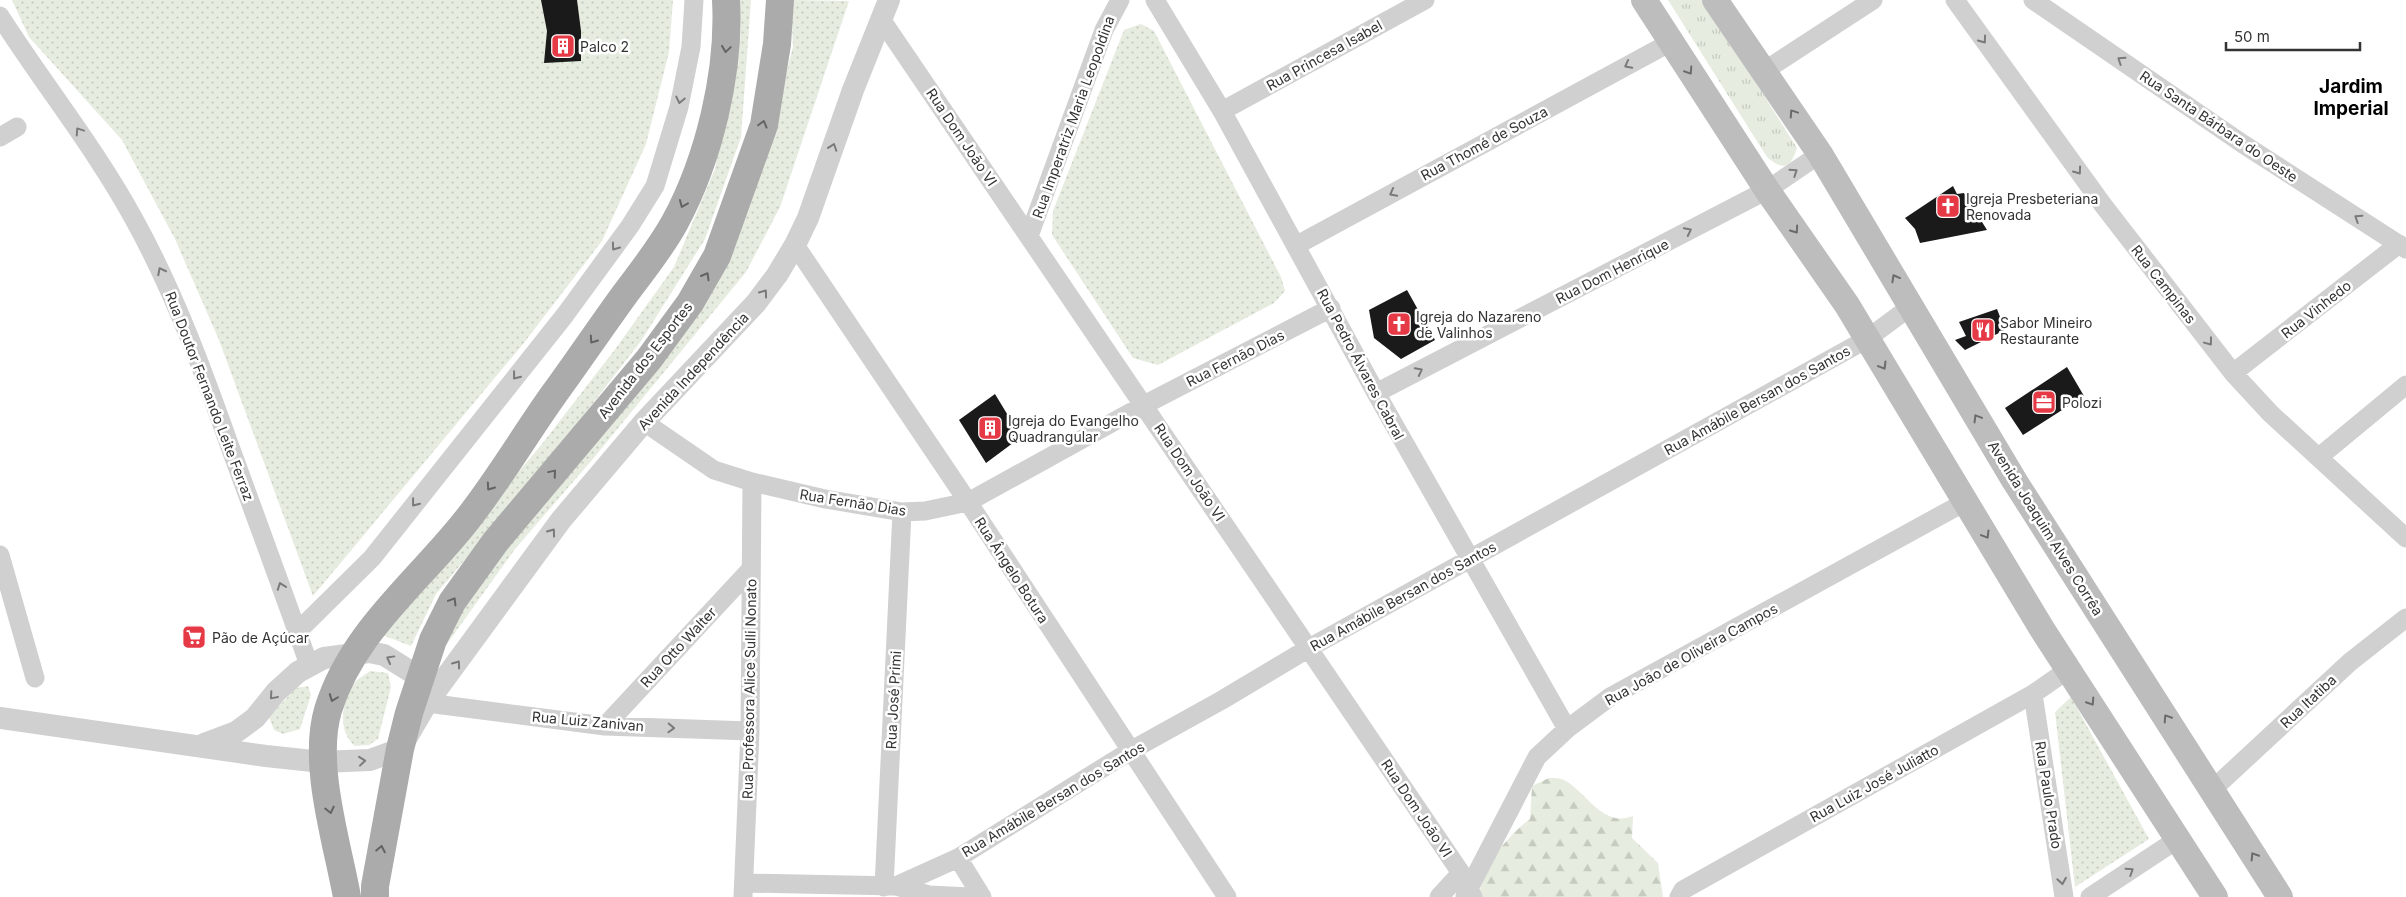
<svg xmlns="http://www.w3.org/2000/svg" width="2406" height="897" font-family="Inter,sans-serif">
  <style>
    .grass { fill: url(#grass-tufts) }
    .forest { fill: url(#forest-firs) }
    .park { fill: url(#park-dots) }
    .building { fill: #1a1a1a }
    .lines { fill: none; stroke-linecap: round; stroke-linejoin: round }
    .minor { stroke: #d0d0d0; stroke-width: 19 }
    .tertiary { stroke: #d0d0d0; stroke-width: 22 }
    .secondary { stroke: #bdbdbd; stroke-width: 26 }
    .primary { stroke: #ababab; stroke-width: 28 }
    .oneway { stroke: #7a7a7a }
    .oneway2 { stroke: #636363 }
    .oneway3 { stroke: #6a6a6a }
    .labels { text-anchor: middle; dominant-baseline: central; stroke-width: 5; stroke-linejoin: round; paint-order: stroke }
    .poi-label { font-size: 14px; fill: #333; stroke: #fff; text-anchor: start }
    .street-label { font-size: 14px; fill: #333; stroke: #fff }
    .district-label { font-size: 19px; font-weight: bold; fill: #000; stroke: #fff }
  </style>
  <defs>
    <pattern id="grass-tufts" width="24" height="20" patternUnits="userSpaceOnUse" patternTransform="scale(1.25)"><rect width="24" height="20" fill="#e6ecdf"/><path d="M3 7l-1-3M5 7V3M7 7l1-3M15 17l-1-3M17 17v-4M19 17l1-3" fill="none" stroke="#c6cbc0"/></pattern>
    <pattern id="forest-firs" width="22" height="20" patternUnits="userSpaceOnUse" patternTransform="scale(1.25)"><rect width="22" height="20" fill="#e6ecdf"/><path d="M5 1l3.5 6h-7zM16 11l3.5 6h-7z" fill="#c6cbc0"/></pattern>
    <pattern id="park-dots" width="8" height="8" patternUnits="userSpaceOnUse" patternTransform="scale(1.25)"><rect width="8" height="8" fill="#e6ecdf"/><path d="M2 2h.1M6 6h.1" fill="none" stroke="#c6cbc0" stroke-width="1.8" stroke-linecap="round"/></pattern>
  </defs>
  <rect width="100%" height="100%" fill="#fff"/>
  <!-- grass -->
  <path class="grass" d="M1668,0H1704L1797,148C1791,167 1784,172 1767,157Z"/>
  <!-- forest -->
  <path class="forest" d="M1549,778C1553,778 1560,778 1564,780C1588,793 1602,828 1633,816L1632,838L1658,863L1663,897H1481C1475,872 1511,833 1530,819L1532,786Z"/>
  <!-- park -->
  <path class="park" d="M12,0H673L669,52L646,144L602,241L523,344L313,596L219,340L175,239L122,140L29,37Z
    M738,0H751L741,137L705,239L641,341L556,451L436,594L411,646L372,631L470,530L542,444L616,348L674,267L715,169L736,60Z
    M791,0L849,1L780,207L746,272L592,460L515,549L439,655L458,607L696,314L775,117L793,47Z
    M1141,24L1154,31L1281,277L1285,291L1274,303L1158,365L1133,358L1052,235L1053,211L1124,30Z
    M370,671L388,673L391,687L378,739L369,745L355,746C336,731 342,697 357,680C361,677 366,674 370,671Z
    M308,686L311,695L300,729L283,734L274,730L269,717L296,688Z
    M2071,697L2149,839L2075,887L2055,712Z"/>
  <!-- building -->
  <path class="building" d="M541,0H577L581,31V61L544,63L547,31Z
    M1953,186L1957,194L1964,193L1987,230L1920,243L1915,229L1905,218Z
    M1407,290L1435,340L1401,359L1374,338L1369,310Z
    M1997,309L2005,330L1965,350L1955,340L1966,336L1959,322Z
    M2067,367L2084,396L2023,435L2005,408Z
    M995,394L1021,437L986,463L959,420Z"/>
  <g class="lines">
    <!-- minor -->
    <path class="minor" d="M1155,0L1222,111L1376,393L1567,729
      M1955,0L2103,205L2233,373L2270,413L2406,538
      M2033,0L2243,144L2406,249
      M0,16C44,85 96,149 135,221C174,292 202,368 229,444C256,518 283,591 309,665
      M881,19L1461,873L1473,897
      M1764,71L1873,0
      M1222,111L1425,0
      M0,137L17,127
      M1029,236L1104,30L1120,0
      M795,245L968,502L1227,897
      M1297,245L1671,42
      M2233,373L2399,244
      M1376,393L1767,190L1820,154
      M644,422L714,470L752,482L825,499L902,512L925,511L968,502L1144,405L1331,308
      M2319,457L2406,385
      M0,555L35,678
      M297,632L372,558L565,315L630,226L655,186L679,107L691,47L694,0
      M2033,694L2064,897
      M427,703L605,726L750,731
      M605,726L751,569
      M2213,789L2350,662L2406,618
      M958,858L982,897
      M744,883L896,886L958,858L1130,751L1222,700L1309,648L1867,339L1910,307
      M896,886L929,895L971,897
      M884,887L902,512
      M1465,896L1537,757L1567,729L1610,697L1965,502
      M743,897L750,731L752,482
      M1439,897L1461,873
      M1679,897L1683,890L2033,694L2069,669
      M2090,897L2178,839"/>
    <!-- tertiary -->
    <path class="tertiary" d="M0,718L266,756L322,762L370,760L400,749L427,703L561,520L644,422L756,303L777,275L795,245L808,218L853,90L889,0
      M204,744L236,732L255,718L276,692L298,672L324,658L369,652L384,655L421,678L425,693"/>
    <!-- secondary -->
    <path class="secondary" d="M1644,0L1767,190L1847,305L2042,629L2215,897
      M1715,0L1820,154L2014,480L2280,897"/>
    <!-- primary -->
    <path class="primary" d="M347,897C337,842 312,764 328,710C352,632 418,582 466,521C498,481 524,436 554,394C578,361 601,327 625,294C642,271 661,248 675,222C709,159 730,72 726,0
      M375,897V886L400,749L409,713L433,640L452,602L496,541L649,359L690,303L717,256L764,125L777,44L780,0"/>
  </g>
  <!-- one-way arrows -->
  <defs><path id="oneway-chevron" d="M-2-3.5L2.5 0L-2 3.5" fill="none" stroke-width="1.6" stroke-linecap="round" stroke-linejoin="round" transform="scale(1.25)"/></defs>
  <g class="oneway">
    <use href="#oneway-chevron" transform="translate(1983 40) rotate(54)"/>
    <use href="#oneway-chevron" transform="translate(2121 60) rotate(-146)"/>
    <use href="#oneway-chevron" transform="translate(1628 65) rotate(152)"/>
    <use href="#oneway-chevron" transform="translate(680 100) rotate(102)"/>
    <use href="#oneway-chevron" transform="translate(79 131) rotate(-124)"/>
    <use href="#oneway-chevron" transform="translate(833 147) rotate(-71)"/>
    <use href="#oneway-chevron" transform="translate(2078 171) rotate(54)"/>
    <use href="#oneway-chevron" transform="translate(1794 172) rotate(-34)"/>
    <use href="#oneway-chevron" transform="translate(1393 193) rotate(152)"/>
    <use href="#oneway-chevron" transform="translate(2358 218) rotate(-147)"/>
    <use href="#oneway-chevron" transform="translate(1688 231) rotate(-27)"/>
    <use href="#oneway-chevron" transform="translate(615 247) rotate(126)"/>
    <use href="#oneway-chevron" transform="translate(161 271) rotate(-117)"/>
    <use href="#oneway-chevron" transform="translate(764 293) rotate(-54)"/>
    <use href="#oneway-chevron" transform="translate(2209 342) rotate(53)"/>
    <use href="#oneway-chevron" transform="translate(1419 371) rotate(-27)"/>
    <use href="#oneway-chevron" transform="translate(516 376) rotate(128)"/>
    <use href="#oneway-chevron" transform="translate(415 503) rotate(128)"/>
    <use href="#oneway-chevron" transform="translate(552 532) rotate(-54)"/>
    <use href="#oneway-chevron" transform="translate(281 586) rotate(-110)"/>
    <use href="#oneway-chevron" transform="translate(390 659) rotate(-151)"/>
    <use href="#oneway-chevron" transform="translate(457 664) rotate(-54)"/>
    <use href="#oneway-chevron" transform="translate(273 696) rotate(131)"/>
    <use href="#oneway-chevron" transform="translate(671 728) rotate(2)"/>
    <use href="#oneway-chevron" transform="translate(362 761) rotate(-6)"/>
    <use href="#oneway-chevron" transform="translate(2130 871) rotate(-33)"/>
    <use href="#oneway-chevron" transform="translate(2062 881) rotate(81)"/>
  </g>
  <g class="oneway2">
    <use href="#oneway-chevron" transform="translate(726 49) rotate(98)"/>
    <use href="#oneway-chevron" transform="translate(763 124) rotate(-75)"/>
    <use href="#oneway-chevron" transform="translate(683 204) rotate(113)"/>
    <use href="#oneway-chevron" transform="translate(706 276) rotate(-60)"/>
    <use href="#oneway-chevron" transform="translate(593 340) rotate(125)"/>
    <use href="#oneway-chevron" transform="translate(553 473) rotate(-50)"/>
    <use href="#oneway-chevron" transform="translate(490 487) rotate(125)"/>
    <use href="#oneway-chevron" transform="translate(453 601) rotate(-59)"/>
    <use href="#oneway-chevron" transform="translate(333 698) rotate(111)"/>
    <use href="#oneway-chevron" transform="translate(330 810) rotate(77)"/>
    <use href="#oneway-chevron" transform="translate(381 849) rotate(-79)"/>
  </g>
  <g class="oneway3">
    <use href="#oneway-chevron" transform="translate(1689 71) rotate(57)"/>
    <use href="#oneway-chevron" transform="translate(1793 113) rotate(-124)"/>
    <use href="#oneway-chevron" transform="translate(1795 230) rotate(55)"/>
    <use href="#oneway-chevron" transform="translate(1895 278) rotate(-119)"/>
    <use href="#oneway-chevron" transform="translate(1883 366) rotate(59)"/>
    <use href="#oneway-chevron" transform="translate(1977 418) rotate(-121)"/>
    <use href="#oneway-chevron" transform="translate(1986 535) rotate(59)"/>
    <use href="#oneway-chevron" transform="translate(2091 702) rotate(57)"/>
    <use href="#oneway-chevron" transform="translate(2167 718) rotate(-123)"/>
    <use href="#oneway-chevron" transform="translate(2254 856) rotate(-122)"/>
  </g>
  <!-- icons -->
  <defs>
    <g id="building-square" transform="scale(1.25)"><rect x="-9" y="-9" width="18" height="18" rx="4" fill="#e63946" stroke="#fff"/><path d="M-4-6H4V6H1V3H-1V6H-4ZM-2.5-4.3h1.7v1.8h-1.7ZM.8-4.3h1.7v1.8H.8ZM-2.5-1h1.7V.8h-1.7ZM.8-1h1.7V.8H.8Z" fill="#fff"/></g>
    <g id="church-square" transform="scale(1.25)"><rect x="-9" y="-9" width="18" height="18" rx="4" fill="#e63946" stroke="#fff"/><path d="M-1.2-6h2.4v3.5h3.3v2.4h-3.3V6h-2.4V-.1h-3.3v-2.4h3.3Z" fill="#fff"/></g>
    <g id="restaurant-square" transform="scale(1.25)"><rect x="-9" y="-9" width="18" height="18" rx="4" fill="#e63946" stroke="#fff"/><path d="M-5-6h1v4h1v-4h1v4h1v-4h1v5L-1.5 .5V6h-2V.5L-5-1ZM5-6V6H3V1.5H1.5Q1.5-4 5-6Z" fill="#fff"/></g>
    <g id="office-square" transform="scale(1.25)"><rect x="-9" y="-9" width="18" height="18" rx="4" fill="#e63946" stroke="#fff"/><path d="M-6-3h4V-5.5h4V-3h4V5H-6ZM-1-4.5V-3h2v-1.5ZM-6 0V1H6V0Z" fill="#fff"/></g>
    <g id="supermarket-square" transform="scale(1.25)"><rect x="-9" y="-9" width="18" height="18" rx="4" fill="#e63946" stroke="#fff"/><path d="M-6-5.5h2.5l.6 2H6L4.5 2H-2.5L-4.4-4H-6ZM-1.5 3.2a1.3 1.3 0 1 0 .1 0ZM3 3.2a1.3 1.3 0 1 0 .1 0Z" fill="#fff"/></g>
  </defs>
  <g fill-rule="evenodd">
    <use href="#building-square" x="563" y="46"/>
    <use href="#church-square" x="1948" y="206"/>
    <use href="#church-square" x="1399" y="324"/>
    <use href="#restaurant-square" x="1983" y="330"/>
    <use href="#office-square" x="2044" y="402"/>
    <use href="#building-square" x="990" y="428"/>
    <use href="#supermarket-square" x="194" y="637"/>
  </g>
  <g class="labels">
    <!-- poi labels -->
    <g class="poi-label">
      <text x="580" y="46">Palco 2</text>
      <text x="1966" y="198">Igreja Presbeteriana<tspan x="1966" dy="16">Renovada</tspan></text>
      <text x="1416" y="316">Igreja do Nazareno<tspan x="1416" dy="16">de Valinhos</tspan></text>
      <text x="2000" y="322">Sabor Mineiro<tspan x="2000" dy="16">Restaurante</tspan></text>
      <text x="2062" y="402">Polozi</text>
      <text x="1008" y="420">Igreja do Evangelho<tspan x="1008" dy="16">Quadrangular</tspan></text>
      <text x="212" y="637">Pão de Açúcar</text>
    </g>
    <!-- street labels -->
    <g class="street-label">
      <text transform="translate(1324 55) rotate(-29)">Rua Princesa Isabel</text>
      <text transform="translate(1073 117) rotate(-70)">Rua Imperatriz Maria Leopoldina</text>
      <text transform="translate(2219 126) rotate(34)">Rua Santa Bárbara do Oeste</text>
      <text transform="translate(962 137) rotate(56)">Rua Dom João VI</text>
      <text transform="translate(1484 143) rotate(-28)">Rua Thomé de Souza</text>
      <text transform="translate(1612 271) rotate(-27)">Rua Dom Henrique</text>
      <text transform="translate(2164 284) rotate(52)">Rua Campinas</text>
      <text transform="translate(2316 309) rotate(-38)">Rua Vinhedo</text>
      <text transform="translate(1235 358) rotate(-27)">Rua Fernão Dias</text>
      <text transform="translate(645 360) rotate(-52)">Avenida dos Esportes</text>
      <text transform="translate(1361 364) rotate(62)">Rua Pedro Álvares Cabral</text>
      <text transform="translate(693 371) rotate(-47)">Avenida Independência</text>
      <text transform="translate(210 396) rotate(69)">Rua Doutor Fernando Leite Ferraz</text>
      <text transform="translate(1757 400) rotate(-29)">Rua Amábile Bersan dos Santos</text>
      <text transform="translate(1190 472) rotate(56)">Rua Dom João VI</text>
      <text transform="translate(853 502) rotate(9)">Rua Fernão Dias</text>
      <text transform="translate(2046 528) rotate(58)">Avenida Joaquim Alves Corrêa</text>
      <text transform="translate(1012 570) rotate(57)">Rua Ângelo Botura</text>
      <text transform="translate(1403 596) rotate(-29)">Rua Amábile Bersan dos Santos</text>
      <text transform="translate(678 647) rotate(-47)">Rua Otto Walter</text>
      <text transform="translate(1691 654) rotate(-29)">Rua João de Oliveira Campos</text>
      <text transform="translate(749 689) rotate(-89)">Rua Professora Alice Sulli Nonato</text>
      <text transform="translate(893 700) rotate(-87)">Rua José Primi</text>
      <text transform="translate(2308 701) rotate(-43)">Rua Itatiba</text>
      <text transform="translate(588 721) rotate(5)">Rua Luiz Zanivan</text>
      <text transform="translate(1874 783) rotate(-29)">Rua Luiz José Juliatto</text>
      <text transform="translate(2049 795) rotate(81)">Rua Paulo Prado</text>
      <text transform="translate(1053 799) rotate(-31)">Rua Amábile Bersan dos Santos</text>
      <text transform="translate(1417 808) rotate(56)">Rua Dom João VI</text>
    </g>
    <!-- district labels -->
    <g class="district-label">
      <text x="2351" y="86">Jardim<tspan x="2351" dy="22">Imperial</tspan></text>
    </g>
  </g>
  <!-- scale -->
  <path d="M2226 42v8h134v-8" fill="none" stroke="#333333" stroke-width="2.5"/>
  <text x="2234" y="42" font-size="15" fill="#333333" stroke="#ffffff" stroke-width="4" paint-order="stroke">50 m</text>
</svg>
